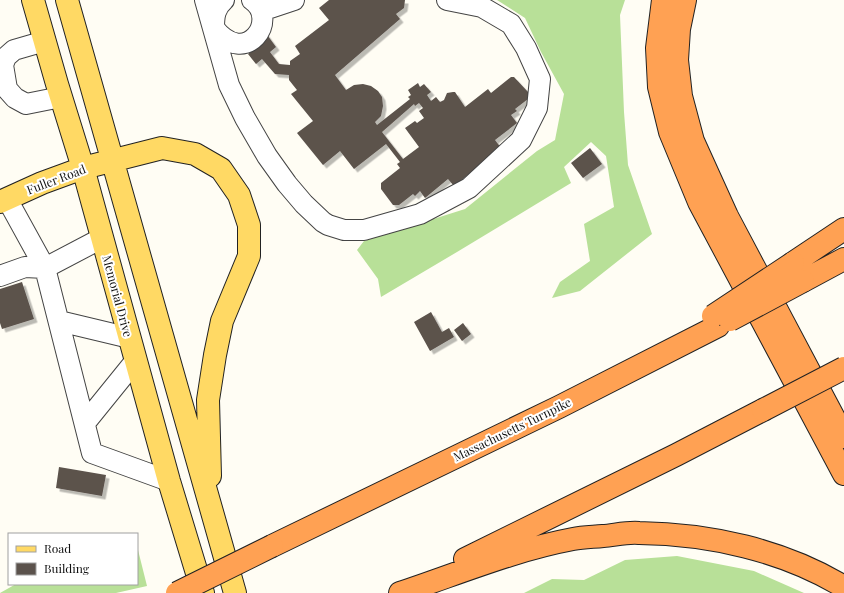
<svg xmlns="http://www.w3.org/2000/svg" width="844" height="593" font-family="'Playfair Display',serif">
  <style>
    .forest { fill: #b8e098 }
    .building { fill: #5b524c; fill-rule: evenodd; filter: url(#shadow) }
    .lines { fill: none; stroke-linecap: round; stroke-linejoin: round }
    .minor-casing { stroke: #444; stroke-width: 22 }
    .major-casing { stroke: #222; stroke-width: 24 }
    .highway-casing { stroke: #222; stroke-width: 24 }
    .minor { stroke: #fff; stroke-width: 20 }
    .major { stroke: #ffd964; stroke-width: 22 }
    .highway { stroke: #ffa153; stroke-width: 22 }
    .highway-bridge-casing { stroke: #222; stroke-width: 24; stroke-linecap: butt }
    .highway-bridge { stroke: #ffa153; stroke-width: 22 }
    .labels { text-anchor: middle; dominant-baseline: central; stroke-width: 4; stroke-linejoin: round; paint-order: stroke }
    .street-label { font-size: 12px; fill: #111; stroke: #fff }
  </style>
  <defs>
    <filter id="shadow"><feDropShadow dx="3.5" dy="3.5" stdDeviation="0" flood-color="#0004"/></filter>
  </defs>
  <rect width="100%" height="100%" fill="#fffdf4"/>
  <!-- forest -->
  <path class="forest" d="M497,0H625L620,15L624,112L628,165L652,234L580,291L552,298L560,282L590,261L584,224L614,207L606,156L591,142L564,167L571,183L457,252L381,297L378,279L357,250L364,241L465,209L537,151L555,140L564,94L541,52L525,18Z
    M137,546L147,586L116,593H0L16,584H137Z
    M677,556L754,571L804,593H524L552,579L584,580L625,560Z"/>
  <!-- building -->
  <path class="building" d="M329,0H405L404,8L396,14L400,19L335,75L346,90L354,85L363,84L371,86L378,91L382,97L383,106L381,116L375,122L377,125L410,99L408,97L411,95L408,90L418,83L420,87L424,84L431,92L427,95L431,101L436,97L440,102L444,100L447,93L453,92H455L465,107L488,89L491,93L511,77H514L528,92L529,96L528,99L515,109L517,111L511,115L517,123L495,140L501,148L454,186L448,179L425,198L420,191L415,196L413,194L399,205H393L381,189V183L400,168L397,164L400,162L386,144L354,169L340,151L323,165L297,133L313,121L291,94L297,90L289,80V75L275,74L262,59L256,64L248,54L261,44L265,32L276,47L270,52L279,64L290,65V61L300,54L295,46L329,20L319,8ZM419,103L423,108L419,111L424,118L417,123L415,121L405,128L419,147L403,159L382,132L414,104L415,106Z
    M590,148L602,164L583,178L571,163Z
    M22,282L34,319L2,329L0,323V289Z
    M431,312L442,332L449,328L454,337L430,351L414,322Z
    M463,323L471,334L462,341L454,330Z
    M59,467L106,475L102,496L56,488Z"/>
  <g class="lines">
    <!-- minor casing -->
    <g class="minor-casing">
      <path id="minor" d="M205,0L229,85L245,118L267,156L287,184L304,204L323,222L328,225L344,230H364L420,214L469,188L521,140L537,108L540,79L526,48L511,24L482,7L447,0
        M224,0C215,8 214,16 214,28C246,69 280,19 252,0
        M261,11L294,0
        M45,41L14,50L6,57L3,65L7,89L15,98L26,104L61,97
        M7,199L45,268L92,453L169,481
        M0,276L25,267L45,268L102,238
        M59,321L130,338
        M85,423L136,360"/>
    </g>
    <!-- major casing -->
    <g class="major-casing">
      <path id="major" d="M33,0L57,84L83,168L169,481L203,593
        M67,0L235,593
        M0,202L42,183L83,168L162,148L195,154L221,169L239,195L249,225V256L222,321L215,355L208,400L210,476"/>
    </g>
    <!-- highway casing -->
    <g class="highway-casing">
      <path id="highway" d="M663,0L657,48L659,87L670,132L699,202L844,474
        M685,0L679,29L677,60L681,96L693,141L727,216L844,437
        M793,263L844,229
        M803,281L844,259
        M272,546L559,407L718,326
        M465,559L676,455L763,410
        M400,593C457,574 514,550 573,539C583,537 593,537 603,536C615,535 627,532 639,533C710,534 783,550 844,587"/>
    </g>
    <!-- minor -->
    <use href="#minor" class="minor"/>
    <!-- major -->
    <use href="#major" class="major"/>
    <!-- highway -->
    <use href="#highway" class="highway"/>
    <!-- highway-bridge casing -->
    <g class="highway-bridge-casing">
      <path id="highway-bridge" d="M713,316L793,263
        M730,320L803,281
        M763,410L844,368
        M177,593L272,546"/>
    </g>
    <!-- highway-bridge -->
    <use href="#highway-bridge" class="highway-bridge"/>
  </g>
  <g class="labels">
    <!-- street labels -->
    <g class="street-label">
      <text transform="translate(56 179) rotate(-21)">Fuller Road</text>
      <text transform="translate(118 296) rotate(75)">Memorial Drive</text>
      <text transform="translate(512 429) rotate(-26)">Massachusetts Turnpike</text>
    </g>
  </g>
  <!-- legend -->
  <rect x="8" y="533" width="130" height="52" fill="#ffffff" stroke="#a0a0a0"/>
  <rect x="16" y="546" width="20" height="6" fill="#ffd964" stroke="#a0a0a0"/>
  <text x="44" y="553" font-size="12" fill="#111111">Road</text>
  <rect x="16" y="563" width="20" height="12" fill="#5b524c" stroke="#a0a0a0"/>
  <text x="44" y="573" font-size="12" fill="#111111">Building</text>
</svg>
